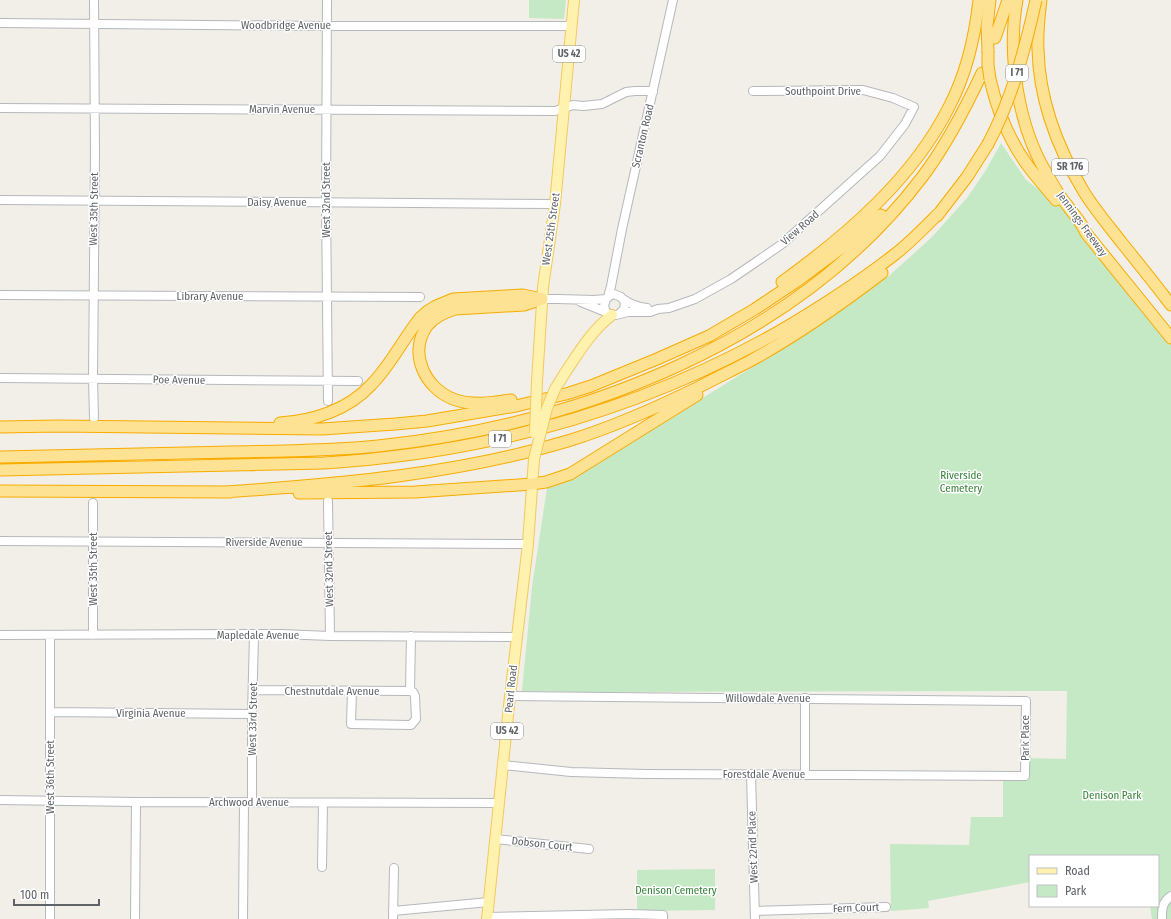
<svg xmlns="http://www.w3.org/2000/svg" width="1171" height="919" font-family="'Fira Sans Condensed',sans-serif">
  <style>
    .green { fill: #c5e8c5 }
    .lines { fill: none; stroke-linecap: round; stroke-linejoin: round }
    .minor-casing { stroke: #b5b8bc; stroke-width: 10 }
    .major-casing { stroke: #f2c960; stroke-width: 12 }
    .highway-casing { stroke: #f9ab00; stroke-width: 13 }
    .minor { stroke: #fff; stroke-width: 8 }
    .major { stroke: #fff2af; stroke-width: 10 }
    .highway { stroke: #fde293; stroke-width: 11 }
    .major-bridge-casing { stroke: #f2c960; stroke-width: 12; stroke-linecap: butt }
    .highway-bridge-casing { stroke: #f9ab00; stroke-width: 13; stroke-linecap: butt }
    .major-bridge { stroke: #fff2af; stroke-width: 10 }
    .highway-bridge { stroke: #fde293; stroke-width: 11 }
    .labels { text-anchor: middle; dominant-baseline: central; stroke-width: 3; stroke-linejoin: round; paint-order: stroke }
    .shield { fill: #fff; stroke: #8f9295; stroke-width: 1 }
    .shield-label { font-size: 10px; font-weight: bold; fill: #5f6368 }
    .street-label { font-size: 11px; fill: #5f6368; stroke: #fff }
    .park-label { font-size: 11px; fill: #348238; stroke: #fff }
  </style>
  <rect width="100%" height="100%" fill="#f1efe8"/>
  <!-- green -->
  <path class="green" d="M529,0H566L564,19L529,18Z
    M1001,143L1026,180L1061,206L1171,338V919H1152L1150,906H1158V856H1030V882L928,901L929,908L891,911L890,844L969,845L971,817H1003V775L1025,776V758L1066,759L1067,691L576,692L522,691L532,587L547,488L592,467L767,358L845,307L890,275L931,238L967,198L986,170Z
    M715,869V910L637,911V870Z"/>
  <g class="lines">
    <!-- minor casing -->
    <g class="minor-casing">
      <path id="minor" d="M94,0L95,152L93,378L94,418
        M327,0L326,202L328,401
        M0,23L321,26H571
        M0,108L555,111L573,105L583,106L602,104L626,92L635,91H649L653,92
        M0,200L555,204
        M0,295L420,297
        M608,297L611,286L622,229L673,0
        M542,299H558L594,300L606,299
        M623,299C631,305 637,307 647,308
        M581,302L606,312
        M619,314L624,309L625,302L621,297L614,294L611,295L606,299L604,306L606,312L612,315H616L628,312H650L658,309L669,308L695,299L731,279L756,262L782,244L880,156L905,124L914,107L893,98L863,90L753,91
        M0,378L358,381
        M328,501L330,636
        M93,503V635
        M0,541L528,544
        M0,635L281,634L330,636L516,637
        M253,690L410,691
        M352,691L351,724L411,725L416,719L415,696L413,692L410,691L411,636
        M805,698V775
        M50,712L252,714
        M503,765L571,772L646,774L1025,776L1026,701L510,696
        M751,774L755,919
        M0,800L136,802L499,803
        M252,802V714L254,635
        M495,839L589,849
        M322,867L323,803
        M393,911L489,902
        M755,911L886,907
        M487,917L629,914L663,915V919
        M50,919V635
        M135,919L136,802
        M243,919L244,802
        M393,919L394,868
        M1162,919C1162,908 1162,903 1171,896"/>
    </g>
    <!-- major casing -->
    <g class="major-casing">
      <path id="major" d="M565,373C579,352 592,330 612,315
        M537,381L543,287L555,204L574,0
        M487,919L510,696L528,544L534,459"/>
    </g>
    <!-- highway casing -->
    <g class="highway-casing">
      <path id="highway" d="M1017,0C1007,55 1018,127 1047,174C1053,185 1059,196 1067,205C1074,215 1081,221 1086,233L1171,338
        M1041,0C1039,16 1037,32 1038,49C1039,99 1058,149 1084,192C1095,210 1109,226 1122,243C1139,264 1155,284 1171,305
        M995,38L1008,0
        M988,51L987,26L990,0
        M990,79C997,110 1009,140 1028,166C1037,178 1047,189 1056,200
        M937,216L967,177L988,144
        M782,282C847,235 914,178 950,105C967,72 975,36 979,0
        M511,400C492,403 471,406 453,399C425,388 408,353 427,326C434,317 444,313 455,309L524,305L542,299
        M280,423C313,421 348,410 371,385C391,365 403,339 420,318L428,311L436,306L453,299L523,295L542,299
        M0,427L58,426L322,429L395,424L427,421L516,406L566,394L591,386L657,359L709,336L755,309L797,281L852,240L881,215
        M0,457C77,455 154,454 231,452C280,451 329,451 378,446C579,425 798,342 923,176C947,144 965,109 982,73
        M0,470L324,463C485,453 639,411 780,331C819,308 858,283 894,255C911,242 926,226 941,211
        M0,491L231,492
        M225,492C342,484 459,474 571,440C616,426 658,407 699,387C716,378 733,370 750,361C796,336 840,305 882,273
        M299,493L415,492L532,484L546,482L570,474L697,395"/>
    </g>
    <!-- minor -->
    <use href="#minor" class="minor"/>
    <!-- major -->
    <use href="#major" class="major"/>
    <!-- highway -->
    <use href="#highway" class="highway"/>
    <!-- major-bridge casing -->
    <g class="major-bridge-casing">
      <path id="major-bridge" d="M535,433L537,381
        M534,459L547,408L555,389L565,373"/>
    </g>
    <!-- highway-bridge casing -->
    <g class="highway-bridge-casing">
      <path id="highway-bridge" d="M988,51V65L990,79
        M988,144C1012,99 1025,49 1036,0"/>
    </g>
    <!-- major-bridge -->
    <use href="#major-bridge" class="major-bridge"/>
    <!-- highway-bridge -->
    <use href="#highway-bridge" class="highway-bridge"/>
  </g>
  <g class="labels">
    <!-- shield labels -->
    <g class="shield">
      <rect x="553" y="46" width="32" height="16" rx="3"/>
      <rect x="1006" y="65" width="22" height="16" rx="3"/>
      <rect x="1052" y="159" width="36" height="16" rx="3"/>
      <rect x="489" y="431" width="22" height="16" rx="3"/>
      <rect x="491" y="723" width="32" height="16" rx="3"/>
    </g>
    <g class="shield-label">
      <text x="569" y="54">US 42</text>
      <text x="1017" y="73">I 71</text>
      <text x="1070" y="167">SR 176</text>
      <text x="500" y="439">I 71</text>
      <text x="507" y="731">US 42</text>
    </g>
    <!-- street labels -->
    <g class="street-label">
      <text x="286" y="25">Woodbridge Avenue</text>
      <text x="823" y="91">Southpoint Drive</text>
      <text x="282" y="109">Marvin Avenue</text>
      <text transform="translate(643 136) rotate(-77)">Scranton Road</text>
      <text transform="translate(326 200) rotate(-90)">West 32nd Street</text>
      <text x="277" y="202">Daisy Avenue</text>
      <text transform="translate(94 209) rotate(-89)">West 35th Street</text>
      <text transform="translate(1082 224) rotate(54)">Jennings Freeway</text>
      <text transform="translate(800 228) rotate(-41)">View Road</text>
      <text transform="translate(551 229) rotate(-82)">West 25th Street</text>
      <text x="210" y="296">Library Avenue</text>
      <text transform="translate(179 380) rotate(1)">Poe Avenue</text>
      <text x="264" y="542">Riverside Avenue</text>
      <text transform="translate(93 569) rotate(-90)">West 35th Street</text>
      <text transform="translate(329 569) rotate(-91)">West 32nd Street</text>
      <text x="258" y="635">Mapledale Avenue</text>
      <text transform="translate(511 689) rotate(-84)">Pearl Road</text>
      <text x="332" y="691">Chestnutdale Avenue</text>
      <text x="768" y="698">Willowdale Avenue</text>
      <text x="151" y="713">Virginia Avenue</text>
      <text transform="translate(253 719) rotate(-89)">West 33rd Street</text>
      <text transform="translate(1025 738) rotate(-90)">Park Place</text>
      <text x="764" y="774">Forestdale Avenue</text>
      <text transform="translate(50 777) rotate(-90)">West 36th Street</text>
      <text x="249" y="802">Archwood Avenue</text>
      <text transform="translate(542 844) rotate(6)">Dobson Court</text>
      <text transform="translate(753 847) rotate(-92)">West 22nd Place</text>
      <text transform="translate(856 908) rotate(-2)">Fern Court</text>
    </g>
    <!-- park labels -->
    <g class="park-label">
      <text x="961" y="475">Riverside<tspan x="961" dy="13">Cemetery</tspan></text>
      <text x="1112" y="795">Denison Park</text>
      <text x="676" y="890">Denison Cemetery</text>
    </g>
  </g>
  <!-- legend -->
  <rect x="1029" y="855" width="130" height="52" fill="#ffffff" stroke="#bfc1c3"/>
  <rect x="1037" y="868" width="20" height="6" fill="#fff2af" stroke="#bfc1c3"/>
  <text x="1065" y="875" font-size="12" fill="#5f6368">Road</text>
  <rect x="1037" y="885" width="20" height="12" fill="#c5e8c5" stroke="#bfc1c3"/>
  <text x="1065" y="895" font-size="12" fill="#5f6368">Park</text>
  <!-- scale -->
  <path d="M14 899v6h85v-6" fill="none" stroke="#5f6368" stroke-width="2"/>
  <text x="20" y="899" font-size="12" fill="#5f6368" stroke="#ffffff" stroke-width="3" paint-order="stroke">100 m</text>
</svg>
